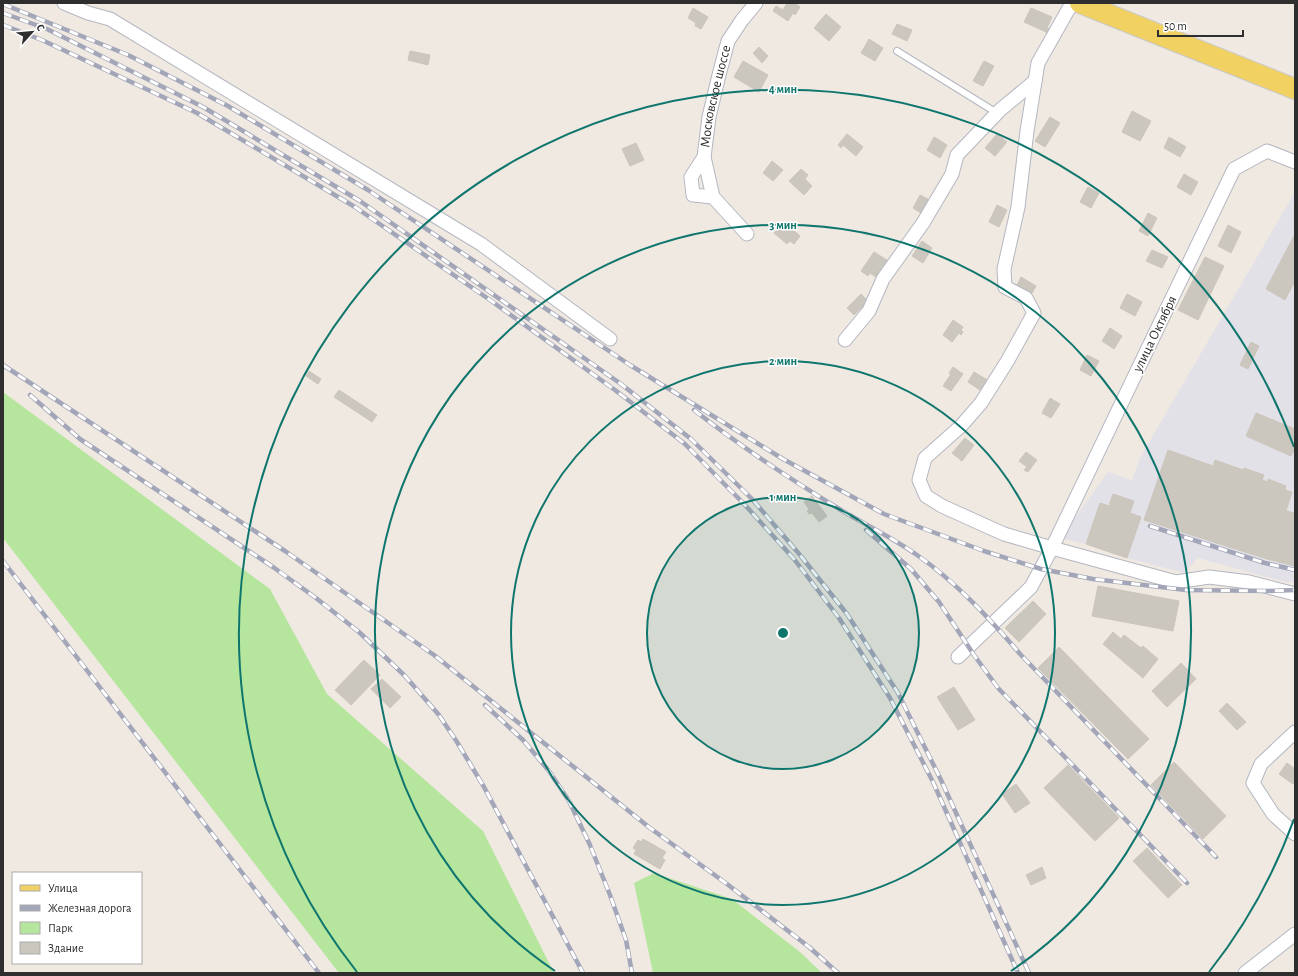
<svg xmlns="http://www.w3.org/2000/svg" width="1298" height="976" font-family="'Alegreya Sans',sans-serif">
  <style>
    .industrial { fill: #e3e1e8 }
    .green { fill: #b6e59e }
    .building { fill: #cbc7bf; stroke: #cbc5ba }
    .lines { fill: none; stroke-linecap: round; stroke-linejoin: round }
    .service-casing { stroke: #b4b7c1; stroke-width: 8 }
    .minor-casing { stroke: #b4b7c1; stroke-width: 15 }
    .primary-casing { stroke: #c9c9c9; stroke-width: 22 }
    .service { stroke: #fff; stroke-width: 6 }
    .minor { stroke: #fff; stroke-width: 13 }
    .primary { stroke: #f2d163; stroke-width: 20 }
    .rail-casing { stroke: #a3a6b8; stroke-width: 4.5 }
    .rail { stroke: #fff; stroke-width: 3; stroke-dasharray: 9; stroke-linecap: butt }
    .ring { fill: none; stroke: #0f766e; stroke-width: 2 }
    .labels { text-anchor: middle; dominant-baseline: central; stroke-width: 3; stroke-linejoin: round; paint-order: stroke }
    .street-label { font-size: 14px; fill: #2e2e2e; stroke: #fff }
    .centre { fill: #0f766e; stroke: #fff; stroke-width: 2 }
    .ring-label { font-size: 12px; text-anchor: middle; font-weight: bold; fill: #0f766e; stroke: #fff; stroke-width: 3; stroke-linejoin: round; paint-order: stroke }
  </style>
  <rect width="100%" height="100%" fill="#efe9e1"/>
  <!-- industrial -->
  <path class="industrial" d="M1295,192V582H1285L1198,558L1184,573L1127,558L1086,544L1060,538L1108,472L1132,480L1141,456Z"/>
  <!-- green -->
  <path class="green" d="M3,392L270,589L327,694L483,831L554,973H339L3,538Z
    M654,873L732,899L800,952L822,973H653L634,883Z"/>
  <!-- building -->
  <path class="building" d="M787,3H795L800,7L795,15L793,13L788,21L773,11L776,6L783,10Z
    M693,8L708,17L701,29L695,26L696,23L688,18Z
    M1031,8L1052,17L1047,28L1050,29L1048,33L1024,22Z
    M826,14L841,27L829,41L814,28Z
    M897,24L912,30L907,41L892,34Z
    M869,39L883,48L875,61L861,53Z
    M759,47L768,56L762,63L753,53Z
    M410,51L430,55L428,65L408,60Z
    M743,61L768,75L759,92L734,77Z
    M984,61L994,66L983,86L973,81Z
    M1132,111L1151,121L1140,141L1122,132Z
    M1050,117L1060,123L1045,147L1035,141Z
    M847,134L863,147L856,156L843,145L841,148L838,145Z
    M997,134L1007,142L995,156L985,148Z
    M934,137L947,145L940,158L927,150Z
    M1169,137L1186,147L1180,157L1164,148Z
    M636,143L644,160L630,166L622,149Z
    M772,161L783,170L773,181L763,173Z
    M801,169L808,175L805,179L812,186L804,195L789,181Z
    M1184,174L1198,182L1191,195L1177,187Z
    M1088,187L1099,193L1091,208L1080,202Z
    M920,195L928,199L921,213L913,208Z
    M997,205L1007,210L999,227L989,222Z
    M1148,213L1157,218L1148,236L1139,231Z
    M784,222L800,236L794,244L790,241L787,244L774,233Z
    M1228,225L1241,232L1231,253L1218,246Z
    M1295,234V281L1285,300L1266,289Z
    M922,241L932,248L923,263L912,256Z
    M1152,250L1168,257L1162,268L1146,261Z
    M874,252L887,260L876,277L870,273L868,276L861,271Z
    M1205,257L1224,266L1198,320L1178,310Z
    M1021,277L1036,286L1032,293L1017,285Z
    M861,294L868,301L854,315L847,308Z
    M1127,294L1142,302L1135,316L1120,308Z
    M953,320L963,327L961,330L963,332L961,335L959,333L952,342L943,335Z
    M1110,328L1122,336L1114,349L1102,341Z
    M1251,342L1259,346L1248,369L1240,365Z
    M1087,355L1099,361L1091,376L1080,370Z
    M953,367L963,374L951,391L943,386L951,374L949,373Z
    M309,371L321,379L318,384L306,376Z
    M974,372L989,381L983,392L968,382Z
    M339,390L377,415L372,422L334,397Z
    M1050,398L1060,404L1051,418L1042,413Z
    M1256,413L1295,429V448L1291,456L1246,436Z
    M965,438L974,445L962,461L952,453Z
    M1168,450L1213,466L1215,460L1243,470L1244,468L1264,475L1262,480L1268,482V479L1286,486L1285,490L1292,492L1286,511L1294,513L1295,512V566L1267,559L1144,520Z
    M1026,452L1037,460L1028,472L1024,470L1027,467L1019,461Z
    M1113,494L1134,501L1130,513L1141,517L1127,558L1086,544L1100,503L1109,506Z
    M812,496L827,516L819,522L812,513L809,514L807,511L809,509L804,502Z
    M1098,586L1179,601L1173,631L1092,616Z
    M1033,601L1046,614L1019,642L1005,628Z
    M1113,632L1121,639L1124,635L1141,648L1143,646L1158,659L1143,678L1103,644Z
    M1059,647L1149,739L1128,759L1038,668Z
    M364,660L380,675L351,705L335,690Z
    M1181,663L1196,679L1167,707L1152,691Z
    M382,679L401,697L390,708L371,689Z
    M954,687L975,720L958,730L937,697Z
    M1227,703L1246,722L1237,730L1219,711Z
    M1174,762L1226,816L1203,839L1151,785Z
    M1287,763L1295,769V781L1293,784L1279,774Z
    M1068,765L1119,818L1095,841L1044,788Z
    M1016,784L1030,803L1015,813L1002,794Z
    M643,839L666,852L662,858L665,860L660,869L634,854L636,850L633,848L638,840L641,842Z
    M1147,848L1182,885L1168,898L1133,861Z
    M1042,867L1046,878L1031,885L1026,875Z"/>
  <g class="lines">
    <!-- service casing -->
    <g class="service-casing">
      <path id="service" d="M897,51L997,113"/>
    </g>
    <!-- minor casing -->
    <g class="minor-casing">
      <g id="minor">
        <path d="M64,3L88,13L110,19L481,244L610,339"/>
        <path d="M704,157L691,177L693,195L713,197"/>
        <path d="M1295,162L1267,151L1234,169L1052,548L1176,582L1209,577L1249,582L1295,594"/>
        <path id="s1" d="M747,234L713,197L704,157L709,117L719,75L728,41L742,20L756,3"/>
        <path d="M845,340L869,311L883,279L923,223L952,174L957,155L1000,110L1035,81"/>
        <path d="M958,657L1031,587L1052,548L1004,534L942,506L926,496L919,480L925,458L961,426L981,403L1008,360L1034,313L1026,298L1005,287L1004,269L1018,207L1027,131L1038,63L1072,3"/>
        <path d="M1295,732L1261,764L1253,783L1273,814L1295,834"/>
        <path d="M1245,973L1295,934"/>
      </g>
    </g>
    <!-- primary casing -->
    <g class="primary-casing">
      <path id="primary" d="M1080,3L1295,89"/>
    </g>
    <!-- service -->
    <use href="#service" class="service"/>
    <!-- minor -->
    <use href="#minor" class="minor"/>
    <!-- primary -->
    <use href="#primary" class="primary"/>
    <!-- rail casing -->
    <g class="rail-casing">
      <path id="rail" d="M3,4L128,55L228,106L368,190L630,365L783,459L884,514L984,551L1041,569L1093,579L1186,590L1268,591L1295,590
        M3,13L47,29L203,107L360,201L621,384L691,439L752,499L800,555L847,614L898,693L941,780L1029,973
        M3,25L42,40L197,113L355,207L490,300L615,390L685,444L745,505L794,559L839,618L890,698L933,782L1018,973
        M3,365L285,551L434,655L650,828L727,884L809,947L838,973
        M30,395L80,439L273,567L316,598L359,632L405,676L439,715L457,742L484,787L583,973
        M694,410C740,446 790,479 841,510C866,525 893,538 917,555C956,582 990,619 1021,655L1216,857
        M1150,526L1265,563L1295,570
        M866,530L911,569L939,602L974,655L998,688L1187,883
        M3,561L319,973
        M485,705L523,740L549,771L569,801L590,845L610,895L626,940L632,973"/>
    </g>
    <!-- rail -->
    <use href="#rail" class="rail"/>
  </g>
  <!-- distance rings -->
  <circle cx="783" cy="633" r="136" fill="#0f766e" fill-opacity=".12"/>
  <g class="ring">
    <circle cx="783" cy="633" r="136"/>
    <circle cx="783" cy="633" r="272"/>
    <path d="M555 971A408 408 0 1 1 1011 971"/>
    <path d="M1294 819A544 544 0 0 1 1209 972M357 972A544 544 0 1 1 1294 447"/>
  </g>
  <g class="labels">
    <!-- street labels -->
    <g class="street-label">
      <text stroke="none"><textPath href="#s1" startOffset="153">Московское шоссе</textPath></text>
      <text transform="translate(1155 334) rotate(-64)">улица Октября</text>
    </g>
  </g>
  <circle cx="783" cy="633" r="6" class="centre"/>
  <g class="ring-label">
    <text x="783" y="93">4 мин</text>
    <text x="783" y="229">3 мин</text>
    <text x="783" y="365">2 мин</text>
    <text x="783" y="501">1 мин</text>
  </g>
  <!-- border -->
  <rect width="1298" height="976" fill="none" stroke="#2e2e2e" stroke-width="8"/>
  <!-- legend -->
  <rect x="12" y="872" width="130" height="92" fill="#ffffff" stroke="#ababab"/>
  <rect x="20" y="885" width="20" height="6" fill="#f2d163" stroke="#ababab"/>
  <text x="48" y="892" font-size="12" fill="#2e2e2e">Улица</text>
  <rect x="20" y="905" width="20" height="6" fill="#a3a6b8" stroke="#ababab"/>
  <text x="48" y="912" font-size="12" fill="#2e2e2e">Железная дорога</text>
  <rect x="20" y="922" width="20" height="12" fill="#b6e59e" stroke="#ababab"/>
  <text x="48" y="932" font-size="12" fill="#2e2e2e">Парк</text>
  <rect x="20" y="942" width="20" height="12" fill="#cbc7bf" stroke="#ababab"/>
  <text x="48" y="952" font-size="12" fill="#2e2e2e">Здание</text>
  <!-- north arrow -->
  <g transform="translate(32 32) rotate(63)" stroke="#ffffff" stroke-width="3" paint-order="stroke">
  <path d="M0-3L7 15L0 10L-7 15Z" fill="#2e2e2e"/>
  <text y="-6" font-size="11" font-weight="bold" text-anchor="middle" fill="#2e2e2e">С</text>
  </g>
  <!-- scale -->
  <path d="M1158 30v6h85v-6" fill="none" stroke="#2e2e2e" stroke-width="2"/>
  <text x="1164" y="30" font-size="12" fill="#2e2e2e" stroke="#ffffff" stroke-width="3" paint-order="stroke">50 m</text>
</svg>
